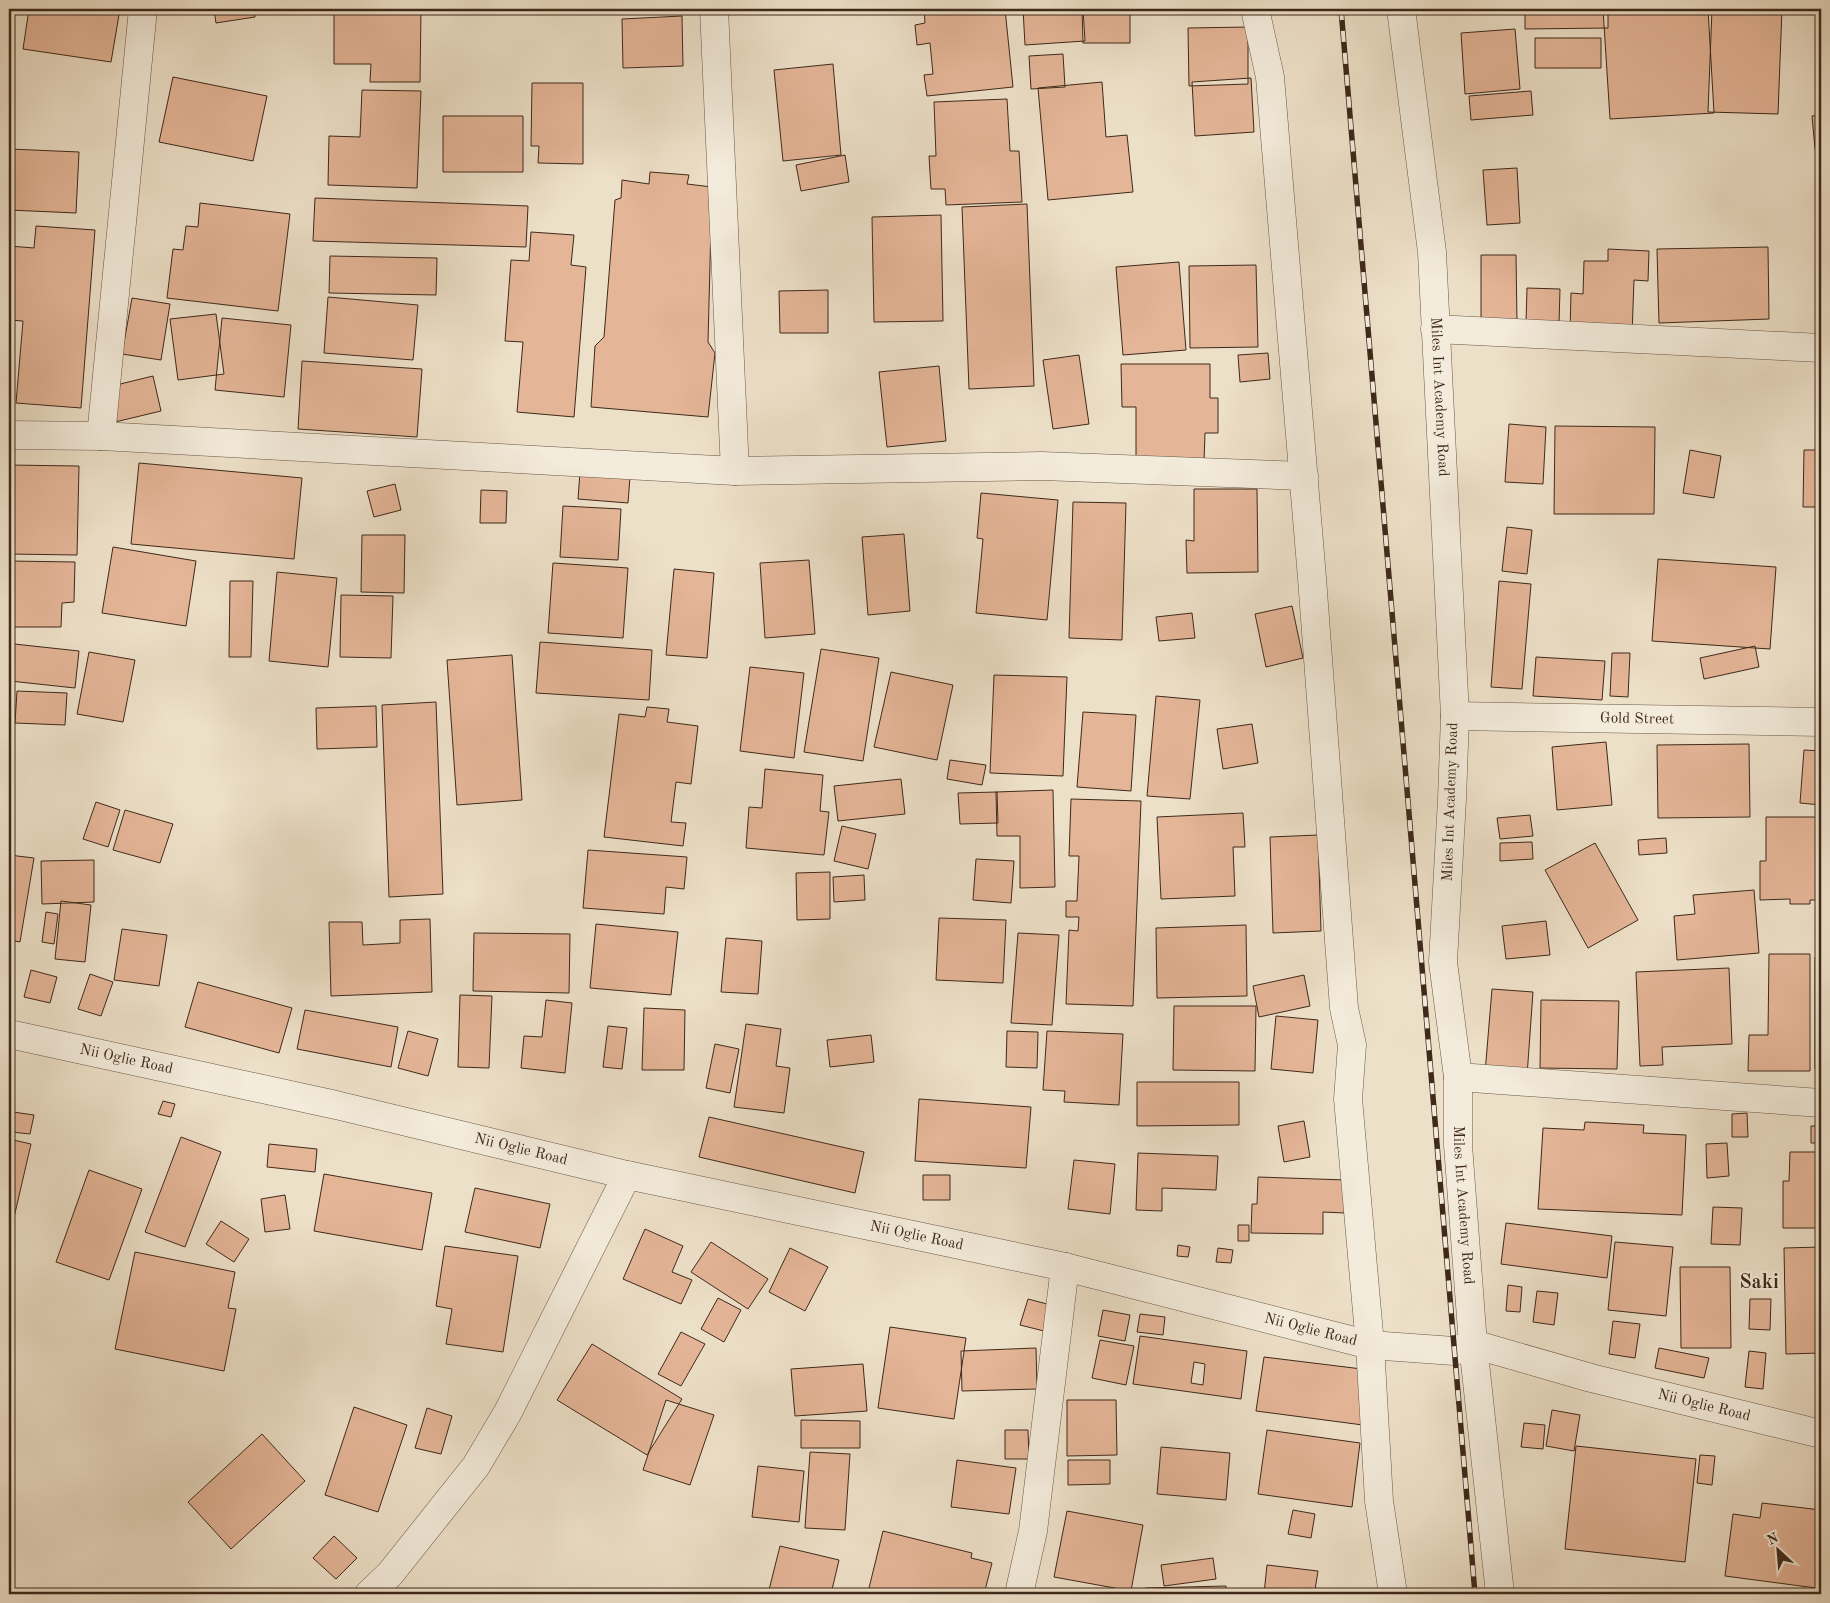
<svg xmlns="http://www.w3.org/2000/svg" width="1830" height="1603" font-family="'Old Standard TT',serif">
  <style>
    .building { fill: #e4b597; stroke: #3e291a; fill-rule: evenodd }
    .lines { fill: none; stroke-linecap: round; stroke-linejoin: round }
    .minor-casing { stroke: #6a5746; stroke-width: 29 }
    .minor { stroke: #f3ebdb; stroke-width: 28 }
    .rail-casing { stroke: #3e291a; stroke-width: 5.5 }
    .rail { stroke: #f3ebdb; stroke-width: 4; stroke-dasharray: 11; stroke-linecap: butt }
    .labels { text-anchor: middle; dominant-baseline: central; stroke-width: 4; stroke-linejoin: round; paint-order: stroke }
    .street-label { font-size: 15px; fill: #3e291a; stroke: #f3ebdb }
    .district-label { font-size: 20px; font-weight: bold; fill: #3e291a; stroke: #f3ebdb }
  </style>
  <rect width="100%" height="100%" fill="#ede0c8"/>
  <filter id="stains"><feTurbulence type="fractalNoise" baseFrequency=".004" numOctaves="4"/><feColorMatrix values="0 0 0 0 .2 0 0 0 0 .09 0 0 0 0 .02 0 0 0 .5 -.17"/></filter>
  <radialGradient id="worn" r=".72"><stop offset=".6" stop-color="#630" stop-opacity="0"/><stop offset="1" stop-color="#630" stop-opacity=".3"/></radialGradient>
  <!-- building -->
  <path class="building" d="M29,9H120L111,62L23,49Z
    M214,9H254L255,17L216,23Z
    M334,9H421L420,82H370L371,64H334Z
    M924,9H1005L1013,87L927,96L924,75L933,74L930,43L917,45L915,25L925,23Z
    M1023,9H1083L1085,41L1025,45Z
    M1082,9H1130V43H1083Z
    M1460,9H1518L1519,11L1461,14Z
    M1525,9H1608V28L1525,29Z
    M1603,9H1708L1714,113L1610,119Z
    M1712,9H1782L1778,114L1708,112Z
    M682,16L683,66L623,68L622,19Z
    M1248,27V84L1189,86L1188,28Z
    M1515,29L1520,89L1465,94L1461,33Z
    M1535,38H1601V68H1535Z
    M1063,54L1065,87L1031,89L1029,56Z
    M833,64L841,155L783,161L774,70Z
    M173,77L267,96L253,161L159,142Z
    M1251,78L1254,132L1195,136L1192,82Z
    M1102,82L1106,137L1127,135L1133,192L1048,200L1038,88Z
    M532,83H583V164L538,163L539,146H531Z
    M362,90L421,91L417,188L328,185L329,136L360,137Z
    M1531,91L1533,115L1471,120L1469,96Z
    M1007,99L1010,151H1019L1022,202L946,205L945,189H931L929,156H936L934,102Z
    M1821,115V174L1819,148L1815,149L1812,116Z
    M443,116H523V172H443Z
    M9,149L79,152L76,213L9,210Z
    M845,155L849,182L801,191L796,165Z
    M1517,168L1520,223L1487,225L1483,170Z
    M650,172L689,175L687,184L712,187L708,342L715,353L708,417L591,407L595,346L604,337L615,200L621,198L622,180L649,184Z
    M315,198L528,206L526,247L313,241Z
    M200,203L290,214L278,311L167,298L173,249L183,250L186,226L198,227Z
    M1027,204L1034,386L969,389L962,207Z
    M941,215L943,321L874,322L872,217Z
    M36,226L95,230L81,408L16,403L23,321L9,320V246L34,248Z
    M531,232L574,235L571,265L586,267L574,417L517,412L523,342L505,341L511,260L529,261Z
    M1768,247L1769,319L1659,323L1657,249Z
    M1608,249L1649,251L1648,281L1634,280L1632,335L1570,333L1571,293L1583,294L1584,261H1608Z
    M1481,255H1516L1517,323H1481Z
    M330,256L437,258L436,295L329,293Z
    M1179,262L1186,350L1123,355L1116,267Z
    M1256,265L1258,347L1190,348L1189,266Z
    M1527,288L1560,289L1559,324L1526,323Z
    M828,290V333H780L779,291Z
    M328,297L418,305L413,360L324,353Z
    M132,298L170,304L161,360L122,354Z
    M216,314L224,374L178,380L170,319Z
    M222,318L291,325L284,397L215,390Z
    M1268,353L1270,379L1240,382L1238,355Z
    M1079,355L1089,424L1053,429L1043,360Z
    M302,361L422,369L417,437L298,429Z
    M1121,364H1210V398H1218V433H1205L1204,463L1136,464V407H1122Z
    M939,366L946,441L887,447L879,372Z
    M153,376L161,411L115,422L108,387Z
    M1509,424L1546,427L1543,484L1505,482Z
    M1555,426L1655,427L1654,514H1554Z
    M1690,450L1721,456L1714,498L1683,493Z
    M1804,450H1821V507H1803Z
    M139,463L302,478L294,559L131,544Z
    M9,465L79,466L77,555L9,554Z
    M580,472L630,477L628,503L578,499Z
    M395,484L401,510L374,517L367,491Z
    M1194,489H1257L1258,572L1187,573L1186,540L1194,541Z
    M481,490L507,491L506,523H480Z
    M981,493L1058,500L1047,620L976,613L983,539L977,538Z
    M1073,502L1126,503L1122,640L1069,638Z
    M563,506L621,509L618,560L560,557Z
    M1507,527L1532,530L1527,574L1502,571Z
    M904,534L910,611L868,615L862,537Z
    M362,535H405L404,593L361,592Z
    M113,547L196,561L186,626L102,613Z
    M1658,559L1776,567L1770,649L1652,641Z
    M809,560L815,634L765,638L760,563Z
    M9,561L75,562L74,602L62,603L61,627H9Z
    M553,563L628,568L623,638L548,633Z
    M674,569L714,573L707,658L666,655Z
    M277,572L337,578L328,667L269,661Z
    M1821,575V626L1818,625Z
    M230,581H253L251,657H229Z
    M1499,581L1531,584L1522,689L1491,687Z
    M341,595L393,596L391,658L340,657Z
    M1292,606L1303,658L1266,667L1255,614Z
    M1192,613L1195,638L1159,641L1156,617Z
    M540,642L652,650L649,700L536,693Z
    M14,644L79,651L75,688L10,681Z
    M1755,646L1759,667L1704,679L1700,658Z
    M821,649L879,658L863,761L804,752Z
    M89,652L135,660L123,722L77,714Z
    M1612,653H1630L1628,697L1610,696Z
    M512,655L522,800L457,805L447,660Z
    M1536,657L1605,661L1602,700L1533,696Z
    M750,667L804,673L794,758L740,751Z
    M891,672L953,685L937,760L874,747Z
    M994,675L1067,677L1063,776L990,773Z
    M17,691L67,693L65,725L15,723Z
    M1156,696L1200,700L1190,799L1147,796Z
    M436,702L443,894L389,897L382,705Z
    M376,706L377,747L317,749L316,708Z
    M647,707L669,709L667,722L698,726L691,784L676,782L671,822L686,823L683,846L604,837L619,714L645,717Z
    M1083,712L1136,715L1131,791L1077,787Z
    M1252,724L1258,763L1223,769L1217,729Z
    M1606,742L1612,805L1557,810L1552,747Z
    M1749,744L1750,817L1658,818L1657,745Z
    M1804,750L1821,751V805L1800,803Z
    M950,760L986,765L982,785L947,779Z
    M765,769L823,775L820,811L829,812L824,855L746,848L749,807L762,808Z
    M901,779L905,814L838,821L834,786Z
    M1053,790L1055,887L1020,888V836H997L996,792Z
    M997,792L998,823L960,824L958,793Z
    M1071,799L1141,801L1133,1006L1066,1004L1069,930L1078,931L1079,917H1066V901H1077L1079,856H1069Z
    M96,802L120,810L108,847L83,839Z
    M125,810L173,824L160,863L113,850Z
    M1243,813L1245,847H1233L1235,896L1161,899L1157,817Z
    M1530,815L1533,836L1500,839L1497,818Z
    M1766,817H1821V900H1810V904H1790V899L1760,900V861H1766Z
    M842,826L876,834L868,869L834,861Z
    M1318,835L1321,931L1273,933L1270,837Z
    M1666,838L1667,853L1639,855L1638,840Z
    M1532,842L1533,859L1500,861V843Z
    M1595,843L1638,920L1588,948L1545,870Z
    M588,850L687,857L684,889L666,887L664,914L583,908Z
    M9,855L34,858L20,942L9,940Z
    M976,859L1014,861L1011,903L973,900Z
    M94,860V902L42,904L41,861Z
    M830,872V919L797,920L796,873Z
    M864,875L865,900L834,902L833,877Z
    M1754,890L1759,953L1677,960L1674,916L1695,914L1693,895Z
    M61,901L91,905L85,962L55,959Z
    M46,912L58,914L54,944L42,942Z
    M939,918L1006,920L1003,983L936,980Z
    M430,919L432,992L331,996L329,922H362L363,945L400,943V920Z
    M1546,921L1550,955L1506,959L1502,926Z
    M596,924L678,932L671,995L590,988Z
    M1246,925L1247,996L1157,998L1156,928Z
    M122,929L167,935L159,986L114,980Z
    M474,933L570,934L569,993L473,991Z
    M1018,933L1059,935L1052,1025L1011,1023Z
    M726,938L762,941L758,994L721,992Z
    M1769,954H1810V1071H1748L1749,1035H1768Z
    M1815,957H1821V1069H1815Z
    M1729,968L1732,1044L1662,1047L1663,1065L1640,1066L1636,972Z
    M31,970L57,977L50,1003L24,997Z
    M90,974L113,982L101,1016L78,1009Z
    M1304,975L1310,1006L1259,1017L1253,986Z
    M198,982L292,1008L279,1053L185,1027Z
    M1492,989L1533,992L1527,1076L1485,1073Z
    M460,995L492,996L489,1068L458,1067Z
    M546,1000L572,1003L565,1073L521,1068L524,1036L542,1037Z
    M1541,1000L1619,1001L1617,1069L1540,1068Z
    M1174,1006H1256L1255,1071L1173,1070Z
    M644,1008L685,1010L684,1070H642Z
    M305,1010L398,1027L391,1067L297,1049Z
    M1276,1016L1318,1020L1313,1073L1271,1069Z
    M746,1024L781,1029L776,1066L790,1068L784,1113L734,1107Z
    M608,1026L627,1028L622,1069L603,1067Z
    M408,1031L438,1039L428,1076L398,1068Z
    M1007,1031L1038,1032L1037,1068L1006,1067Z
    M1047,1031L1123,1034L1119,1105L1064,1102L1065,1091L1043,1090Z
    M871,1035L874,1062L830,1067L827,1040Z
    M715,1044L739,1049L730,1093L706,1088Z
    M1137,1082H1239V1125L1137,1126Z
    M919,1099L1031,1107L1026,1168L915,1161Z
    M163,1101L175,1104L171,1117L158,1114Z
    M13,1112L34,1115L30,1134L11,1132Z
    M1747,1113L1748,1137H1732V1114Z
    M709,1117L864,1152L855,1193L699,1157Z
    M1304,1121L1310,1157L1284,1162L1278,1126Z
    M1585,1122L1644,1125L1643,1133L1686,1135L1682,1215L1538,1209L1543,1128L1584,1130Z
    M1811,1126H1821V1143H1811Z
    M181,1137L221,1152L185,1247L145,1232Z
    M9,1139L31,1144L9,1239Z
    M1727,1143L1729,1176L1707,1178L1706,1144Z
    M269,1144L317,1149L315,1172L267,1167Z
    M1790,1152H1821V1228H1783V1181H1789Z
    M1138,1153L1218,1156L1216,1190L1162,1188V1211L1136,1210Z
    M1074,1160L1115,1164L1110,1214L1068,1209Z
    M89,1170L142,1189L109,1280L56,1262Z
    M324,1174L432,1193L422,1250L314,1231Z
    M923,1175H950V1200H923Z
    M1258,1177L1346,1180L1345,1213L1323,1212V1234L1251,1233L1252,1204H1257Z
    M475,1188L550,1204L540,1248L465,1232Z
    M285,1195L290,1229L265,1232L261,1199Z
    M1713,1207L1742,1208L1740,1245L1711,1244Z
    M221,1221L249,1239L234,1262L206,1244Z
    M1506,1223L1612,1236L1607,1278L1501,1264Z
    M1238,1225H1249V1241H1238Z
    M645,1229L683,1246L672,1272L692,1280L681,1304L623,1279Z
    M711,1242L768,1279L748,1309L691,1272Z
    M1615,1242L1673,1247L1666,1316L1608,1310Z
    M1178,1245L1190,1247L1188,1257L1177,1256Z
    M445,1246L518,1256L503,1352L446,1344L452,1309L436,1306Z
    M1821,1247V1353L1786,1354L1784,1248Z
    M790,1248L828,1267L805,1311L769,1292Z
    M1218,1248L1233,1250L1231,1263L1216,1262Z
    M135,1252L235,1272L228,1308L236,1309L224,1371L115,1349Z
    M1680,1267H1730L1731,1348H1681Z
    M1508,1285L1522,1287L1520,1312L1506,1311Z
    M1537,1291L1558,1293L1554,1325L1533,1322Z
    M718,1298L741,1310L724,1342L701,1329Z
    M1028,1299L1070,1310L1064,1336L1020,1325Z
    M1750,1299H1771L1770,1330L1749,1329Z
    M1103,1310L1130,1315L1125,1341L1098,1336Z
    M1140,1314L1165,1317L1163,1335L1137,1332Z
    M1613,1321L1640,1324L1635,1358L1609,1354Z
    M890,1327L966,1338L954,1419L878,1408Z
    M681,1332L705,1344L681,1386L658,1374Z
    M1140,1336L1247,1351L1241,1399L1133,1384ZM1194,1362L1205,1364L1203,1385L1191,1383Z
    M1100,1340L1134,1346L1126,1385L1092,1378Z
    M592,1344L682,1399L647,1455L557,1400Z
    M1036,1348L1037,1389L962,1391L961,1351Z
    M1659,1348L1709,1358L1704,1378L1655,1368Z
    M1749,1351L1766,1353L1763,1389L1745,1387Z
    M1264,1357L1370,1370L1363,1425L1256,1411Z
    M863,1364L867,1411L795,1416L791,1369Z
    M666,1400L714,1415L690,1485L643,1470Z
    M1067,1400H1116L1117,1455L1067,1456Z
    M354,1407L407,1425L378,1512L325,1495Z
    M427,1408L452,1416L441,1454L415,1448Z
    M1552,1410L1580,1415L1574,1451L1546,1446Z
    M801,1420L860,1421V1448H801Z
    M1524,1423L1545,1425L1543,1449L1521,1447Z
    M1005,1430H1028L1029,1459H1005Z
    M1267,1430L1360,1443L1352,1507L1258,1494Z
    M262,1434L305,1481L231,1549L188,1502Z
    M1576,1446L1696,1459L1685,1562L1565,1549Z
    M1161,1447L1230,1453L1226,1500L1157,1494Z
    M810,1452L850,1454L845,1530L805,1528Z
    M1700,1455L1715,1456L1712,1485L1697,1483Z
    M957,1460L1016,1468L1009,1514L951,1507Z
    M1068,1460H1110V1484L1068,1485Z
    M758,1466L804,1471L799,1522L752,1517Z
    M1762,1503L1821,1510V1548L1816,1588L1725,1576L1733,1514L1760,1518Z
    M1293,1510L1315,1514L1311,1538L1288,1534Z
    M1067,1511L1143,1525L1131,1591L1054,1577Z
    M883,1531L972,1553L971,1558L992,1563L984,1594H878L868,1592Z
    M334,1536L357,1558L336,1579L313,1558Z
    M780,1546L839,1560L831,1594H768Z
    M1213,1558L1216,1579L1164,1586L1161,1565Z
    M1267,1565L1318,1571L1315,1590L1338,1594H1264Z
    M1226,1586V1594H1145V1588Z"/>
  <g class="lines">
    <!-- minor casing -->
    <g class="minor-casing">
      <g id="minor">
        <path d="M1255,9L1270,77L1312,578L1344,1008L1352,1045L1348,1099L1370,1345L1379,1501L1393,1594"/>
        <path id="s1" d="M1401,9L1432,252L1455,716L1452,799L1443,962L1458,1077V1145L1473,1344L1500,1594"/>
        <path d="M1435,329L1821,348"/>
        <path d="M9,435L101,436L735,471L714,9"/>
        <path d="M101,436L143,9"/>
        <path d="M735,471L1042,466L1304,476"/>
        <path id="s2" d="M1455,716L1821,722"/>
        <path id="s3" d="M9,1034L336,1105L627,1175L1065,1267L1370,1345L1454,1351L1473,1344L1591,1378L1821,1434"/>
        <path d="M1458,1077L1821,1103"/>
        <path d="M369,1594L390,1574L476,1466L508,1412L627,1175"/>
        <path d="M1019,1594L1033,1531L1065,1267"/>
      </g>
    </g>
    <!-- minor -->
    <use href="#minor" class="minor"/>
    <!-- rail casing -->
    <g class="rail-casing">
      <path id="rail" d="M1341,9L1475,1594"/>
    </g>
    <!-- rail -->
    <use href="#rail" class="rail"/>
  </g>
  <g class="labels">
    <!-- street labels -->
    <g class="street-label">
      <text stroke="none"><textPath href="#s1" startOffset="390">Miles Int Academy Road</textPath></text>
      <text stroke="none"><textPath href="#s2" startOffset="182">Gold Street</textPath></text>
      <text transform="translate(1451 802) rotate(-88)">Miles Int Academy Road</text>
      <text stroke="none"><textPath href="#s3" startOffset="120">Nii Oglie Road</textPath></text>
      <text stroke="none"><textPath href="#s3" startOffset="525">Nii Oglie Road</textPath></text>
      <text stroke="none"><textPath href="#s1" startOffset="1200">Miles Int Academy Road</textPath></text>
      <text stroke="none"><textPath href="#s3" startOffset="930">Nii Oglie Road</textPath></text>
      <text stroke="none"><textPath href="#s3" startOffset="1335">Nii Oglie Road</textPath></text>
      <text stroke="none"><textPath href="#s3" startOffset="1740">Nii Oglie Road</textPath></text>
    </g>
    <!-- district labels -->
    <g class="district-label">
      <text x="1759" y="1283">Saki</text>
    </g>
  </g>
  <!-- margin -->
  <rect width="1830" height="1603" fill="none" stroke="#ede0c8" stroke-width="30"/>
  <rect x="10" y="10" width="1810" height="1583" fill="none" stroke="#3e291a" stroke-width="2.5"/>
  <rect x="15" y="15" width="1800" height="1573" fill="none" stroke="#3e291a"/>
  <!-- north arrow -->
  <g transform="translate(1778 1550) rotate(334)" stroke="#f3ebdb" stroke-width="4" paint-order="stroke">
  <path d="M0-4L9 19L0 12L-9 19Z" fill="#3e291a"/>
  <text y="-8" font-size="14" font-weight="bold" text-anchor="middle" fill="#3e291a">N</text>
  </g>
  <rect width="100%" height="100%" filter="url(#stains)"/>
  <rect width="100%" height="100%" fill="url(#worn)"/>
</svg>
